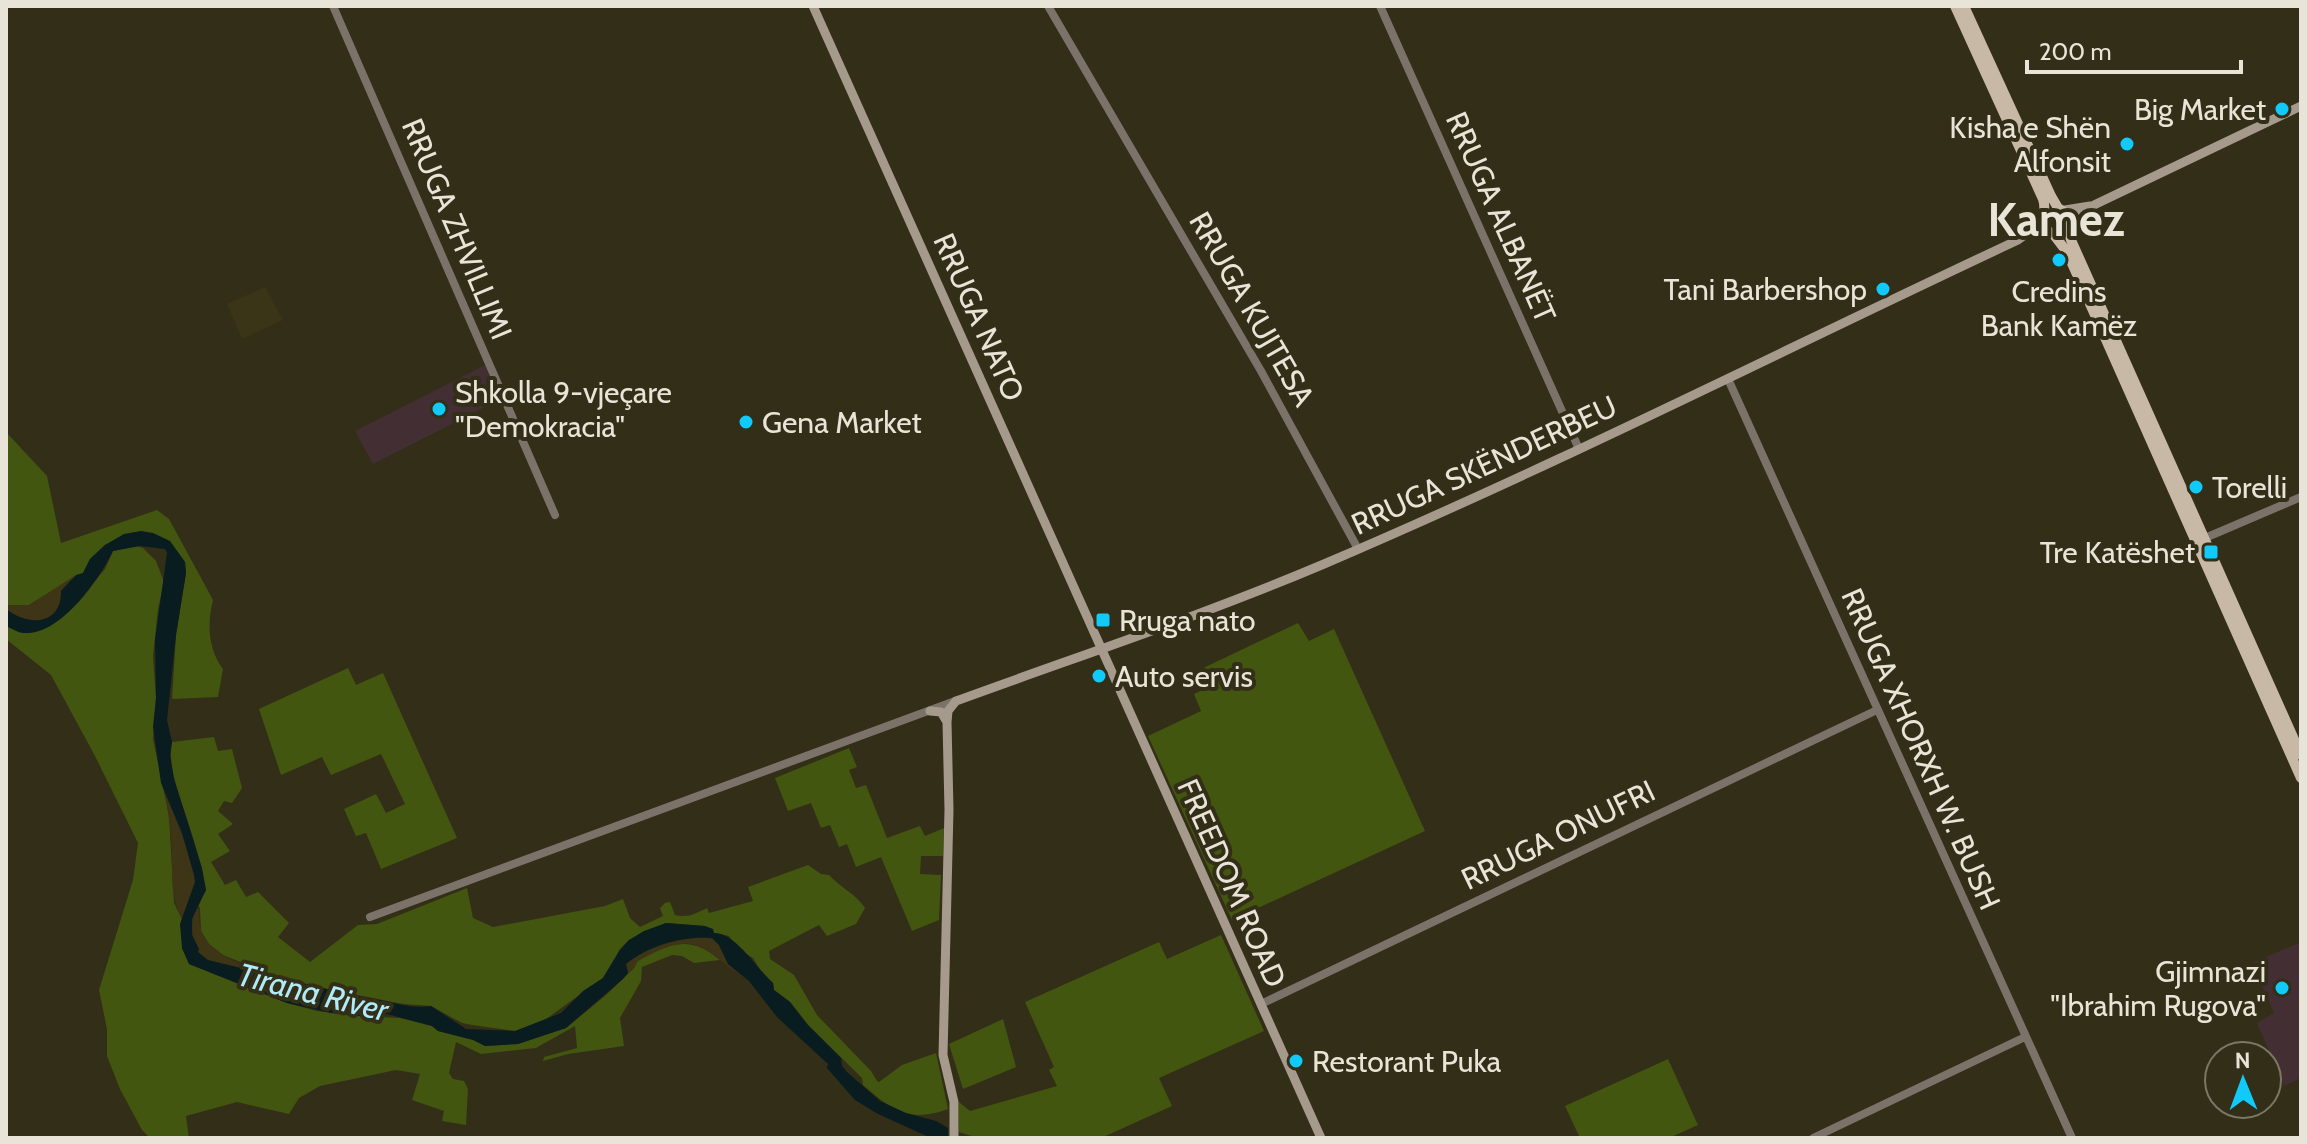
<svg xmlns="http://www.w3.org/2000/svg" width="2307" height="1144" font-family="Cabin,sans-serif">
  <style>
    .built { fill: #3b3517 }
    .education { fill: #432f33 }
    .green { fill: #42560f }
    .sand { fill: #3d3515 }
    .water { fill: #091c20 }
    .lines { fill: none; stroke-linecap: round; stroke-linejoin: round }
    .tertiary { stroke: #7b736a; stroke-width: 8 }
    .secondary { stroke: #a69a8c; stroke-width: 9 }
    .primary { stroke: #c8b9a6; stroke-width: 10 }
    .poi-dot { fill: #10cafa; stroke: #332e18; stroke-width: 3 }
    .labels { text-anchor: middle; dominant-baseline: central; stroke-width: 8; stroke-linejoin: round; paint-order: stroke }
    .poi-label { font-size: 30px; fill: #e8e5d8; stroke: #332e18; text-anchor: start }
    .street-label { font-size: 30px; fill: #e8e5d8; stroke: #332e18 }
    .water-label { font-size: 32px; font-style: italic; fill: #b0ebfa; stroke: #332e18 }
    .town-label { font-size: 46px; font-weight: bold; fill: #e8e5d8; stroke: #332e18 }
  </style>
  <rect width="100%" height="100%" fill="#332e18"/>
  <!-- built -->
  <path class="built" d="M265,287L283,320L242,339L227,304Z"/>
  <!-- education -->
  <path class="education" d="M485,365L501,399L373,464L355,431Z
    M2301,942V1078L2284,1086L2257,1023L2274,1013L2252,963Z"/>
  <!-- green -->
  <path class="green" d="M6,432L47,476L61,543L157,510L169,519L213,600C207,624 208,649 223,669L218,697L172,699L176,635L186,573L185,562L170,542L133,534L122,537L105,545L90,559L83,573L29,605H6Z
    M136,546L143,548L156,561L164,582L158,609L153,656L156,698L153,739L169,816L174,903L182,919V948L189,964L287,1003L317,1011L359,1016L400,1018L432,1026L438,1031L474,1040L485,1046L518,1044L566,1028L606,995L634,968L637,961C670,944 689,934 720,960L694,963L682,956L672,955L642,967L641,981L620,1018L624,1046L568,1054L543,1061L544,1057L577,1048L575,1026L536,1048L481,1054L456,1042L449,1073L453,1079L464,1081L468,1089L466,1125L442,1121L444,1111L412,1100L420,1074L396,1070L320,1086L299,1098L289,1114L237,1102L186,1116L189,1138H150L142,1130L120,1089L107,1056V1029L99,990L133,880L138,843L94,754L51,675L6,639V626L24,633L71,609L105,569L113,551Z
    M1298,623L1309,641L1334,629L1425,831L1232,920L1148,736L1201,711L1194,694L1206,688L1197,671Z
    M348,668L356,685L383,673L457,838L381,869L366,833L356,836L344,809L376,794L386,813L405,804L381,754L331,775L322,757L281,775L259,709Z
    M214,737L218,751L232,749L242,788L232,803L224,801L218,811L233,824L218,834L230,851L211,862L225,885L236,880L246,897L258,892L289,923L278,937L310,962L358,925L377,924L467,888L473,918L493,927L605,906L623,899L630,918L640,927L663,916L660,908L665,903L670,902L675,915C689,918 694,914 707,908L709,913L753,901L748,887L808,865L821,874L829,875C841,888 856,894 865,908L856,924L827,936L819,925L769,951L770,959L794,975L817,1015L871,1071L877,1081L879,1082L902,1065L936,1053L948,1109C909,1123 893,1111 863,1085L862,1078L808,1025L790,1002L774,990L773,983L760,970L753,958L739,949L729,936L714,933L705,926L666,923L629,940L620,949L603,978L542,1022L515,1031L472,1025L462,1023L431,1006L403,1004L286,981L223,955L209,944L201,931L200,908L197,904L206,890C201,863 193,836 184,810C177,787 168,766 172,742Z
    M849,748L857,767L849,770L856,788L866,785L887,838L920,826L925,836L944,828L943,856H921L920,874L941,875L939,920L912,931L881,857L856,867L847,844L839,847L830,825L821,828L811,803L788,811L775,778Z
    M1221,935L1264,1031L1159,1078L1172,1106L1101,1138H978L959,1132V1102L970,1111L1057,1086L1049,1070L1054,1067L1025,1002L1159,942L1167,959Z
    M1003,1019L1016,1067L963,1089L949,1044Z
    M1668,1059L1698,1125L1669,1138H1580L1565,1106Z"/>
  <!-- sand -->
  <path class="sand" d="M76,575L61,591C61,625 29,628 6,609V605H29Z
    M165,793C172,809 197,869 195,883C193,895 185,907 182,919C171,897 172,880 172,857C172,839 168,811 165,793Z
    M197,904C201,912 198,921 201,930C210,955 238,962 260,971L208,961L198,952L199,949C190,933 191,921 197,904Z
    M701,937L716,940L728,964L739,974C727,967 719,957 708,951C684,935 660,949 638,961L634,968L628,973L626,964C647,947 674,940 701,937Z"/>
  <!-- water -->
  <path class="water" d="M141,531L153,533L170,541L185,562L186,573L176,635L167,720L172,742L170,755L174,779L202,868L206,890L192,919V935L199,949L198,952L208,960L356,996C381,998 407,1010 431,1006L466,1029L515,1031L561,1013L583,991L603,978L620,950L629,940L644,931L666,923L705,926L713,929L714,933C736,933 757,969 773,983L774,990L790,1002L808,1025L841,1058L842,1066L847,1072L880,1101L906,1113L936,1121L948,1128V1138H931L878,1114L855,1100L827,1068L828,1064L777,1017L749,981L728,964L719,945L712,938C682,936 649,945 626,964L628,973L623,979L566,1028L518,1044L485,1046L473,1040L438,1031L432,1026L387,1014L359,1016L331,1013L287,1003L189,964L182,948L180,924L195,882L194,875L182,833L161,783L153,727L156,698L155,640L167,553L165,549L140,546L113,551C99,580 60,636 24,633C18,633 11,628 6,626V609C29,627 62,625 61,591L76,575L83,573L90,559L105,545L124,534Z"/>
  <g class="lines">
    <!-- tertiary -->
    <path class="tertiary" d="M333,6L555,515
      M1048,6L1261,371L1358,549
      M1380,6L1579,449
      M1728,379L2072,1138
      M2205,538L2301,497
      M370,917L955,701
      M1261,1004L1877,710
      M1813,1138L2025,1037"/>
    <!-- secondary -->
    <path class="secondary" d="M813,6L1321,1138
      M2065,210L2090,206
      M2070,224L2094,205L2301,106
      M930,711L941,712L947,722
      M954,1138V1102L943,1055L949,810L947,722L948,711L956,701C1079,656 1204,615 1324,564C1559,464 1787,348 2018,240L2037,226L2043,218"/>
    <!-- primary -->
    <path class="primary" d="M1955,6L2043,199C2047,210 2041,218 2044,228L2054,235L2067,252L2301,778
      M1964,6L2051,196L2058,208L2070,216L2068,229L2071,240L2301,755"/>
  </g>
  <!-- markers -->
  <g class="poi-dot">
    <circle cx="2282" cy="109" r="8"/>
    <circle cx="2127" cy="144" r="8"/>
    <circle cx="2059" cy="260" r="8"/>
    <circle cx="1883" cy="289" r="8"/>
    <circle cx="439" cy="409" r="8"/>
    <circle cx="746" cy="422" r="8"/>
    <circle cx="2196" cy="487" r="8"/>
    <rect x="2203" y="544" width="16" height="16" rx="4"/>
    <rect x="1095" y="612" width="16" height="16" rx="4"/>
    <circle cx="1099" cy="676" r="8"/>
    <circle cx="2282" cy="988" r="8"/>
    <circle cx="1296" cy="1061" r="8"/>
  </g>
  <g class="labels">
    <!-- poi labels -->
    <g class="poi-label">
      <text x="2266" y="109" text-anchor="end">Big Market</text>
      <text x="2111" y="127" text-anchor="end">Kisha e Shën<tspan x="2111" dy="34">Alfonsit</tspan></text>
      <text x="1867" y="289" text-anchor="end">Tani Barbershop</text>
      <text x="2059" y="291" text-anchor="middle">Credins<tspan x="2059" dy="34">Bank Kamëz</tspan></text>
      <text x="455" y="392">Shkolla 9-vjeçare<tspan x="455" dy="34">"Demokracia"</tspan></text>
      <text x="762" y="422">Gena Market</text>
      <text x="2212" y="487">Torelli</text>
      <text x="2195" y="552" text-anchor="end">Tre Katëshet</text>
      <text x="1119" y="620">Rruga nato</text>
      <text x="1115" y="676">Auto servis</text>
      <text x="2266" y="971" text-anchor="end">Gjimnazi<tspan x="2266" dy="34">"Ibrahim Rugova"</tspan></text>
      <text x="1312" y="1061">Restorant Puka</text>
    </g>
    <!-- street labels -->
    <g class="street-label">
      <text transform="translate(1501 217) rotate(66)">RRUGA ALBANËT</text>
      <text transform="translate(457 229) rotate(67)">RRUGA ZHVILLIMI</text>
      <text transform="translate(1252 309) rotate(60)">RRUGA KUJTESA</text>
      <text transform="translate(979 317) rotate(66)">RRUGA NATO</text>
      <text transform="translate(1484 465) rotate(-25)">RRUGA SKËNDERBEU</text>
      <text transform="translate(1921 749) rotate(66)">RRUGA XHORXH W. BUSH</text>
      <text transform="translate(1558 835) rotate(-26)">RRUGA ONUFRI</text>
      <text transform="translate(1232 883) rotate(66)">FREEDOM ROAD</text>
    </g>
    <!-- water labels -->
    <g class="water-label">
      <text transform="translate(313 992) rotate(14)">Tirana River</text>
    </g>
    <!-- town labels -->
    <g class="town-label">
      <text x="2056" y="220">Kamez</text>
    </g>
  </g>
  <!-- border -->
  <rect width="2307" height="1144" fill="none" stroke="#e8e5d8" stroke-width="16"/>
  <!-- north arrow -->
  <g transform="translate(2243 1080) rotate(359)"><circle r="38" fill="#332e18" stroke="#7b7765" stroke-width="2"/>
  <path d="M0-6L14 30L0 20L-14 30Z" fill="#10cafa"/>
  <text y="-12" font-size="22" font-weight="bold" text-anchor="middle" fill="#e8e5d8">N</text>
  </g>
  <!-- scale -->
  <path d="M2027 60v12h214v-12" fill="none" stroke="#e8e5d8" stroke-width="4"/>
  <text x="2039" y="60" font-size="24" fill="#e8e5d8" stroke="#332e18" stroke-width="6" paint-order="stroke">200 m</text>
</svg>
